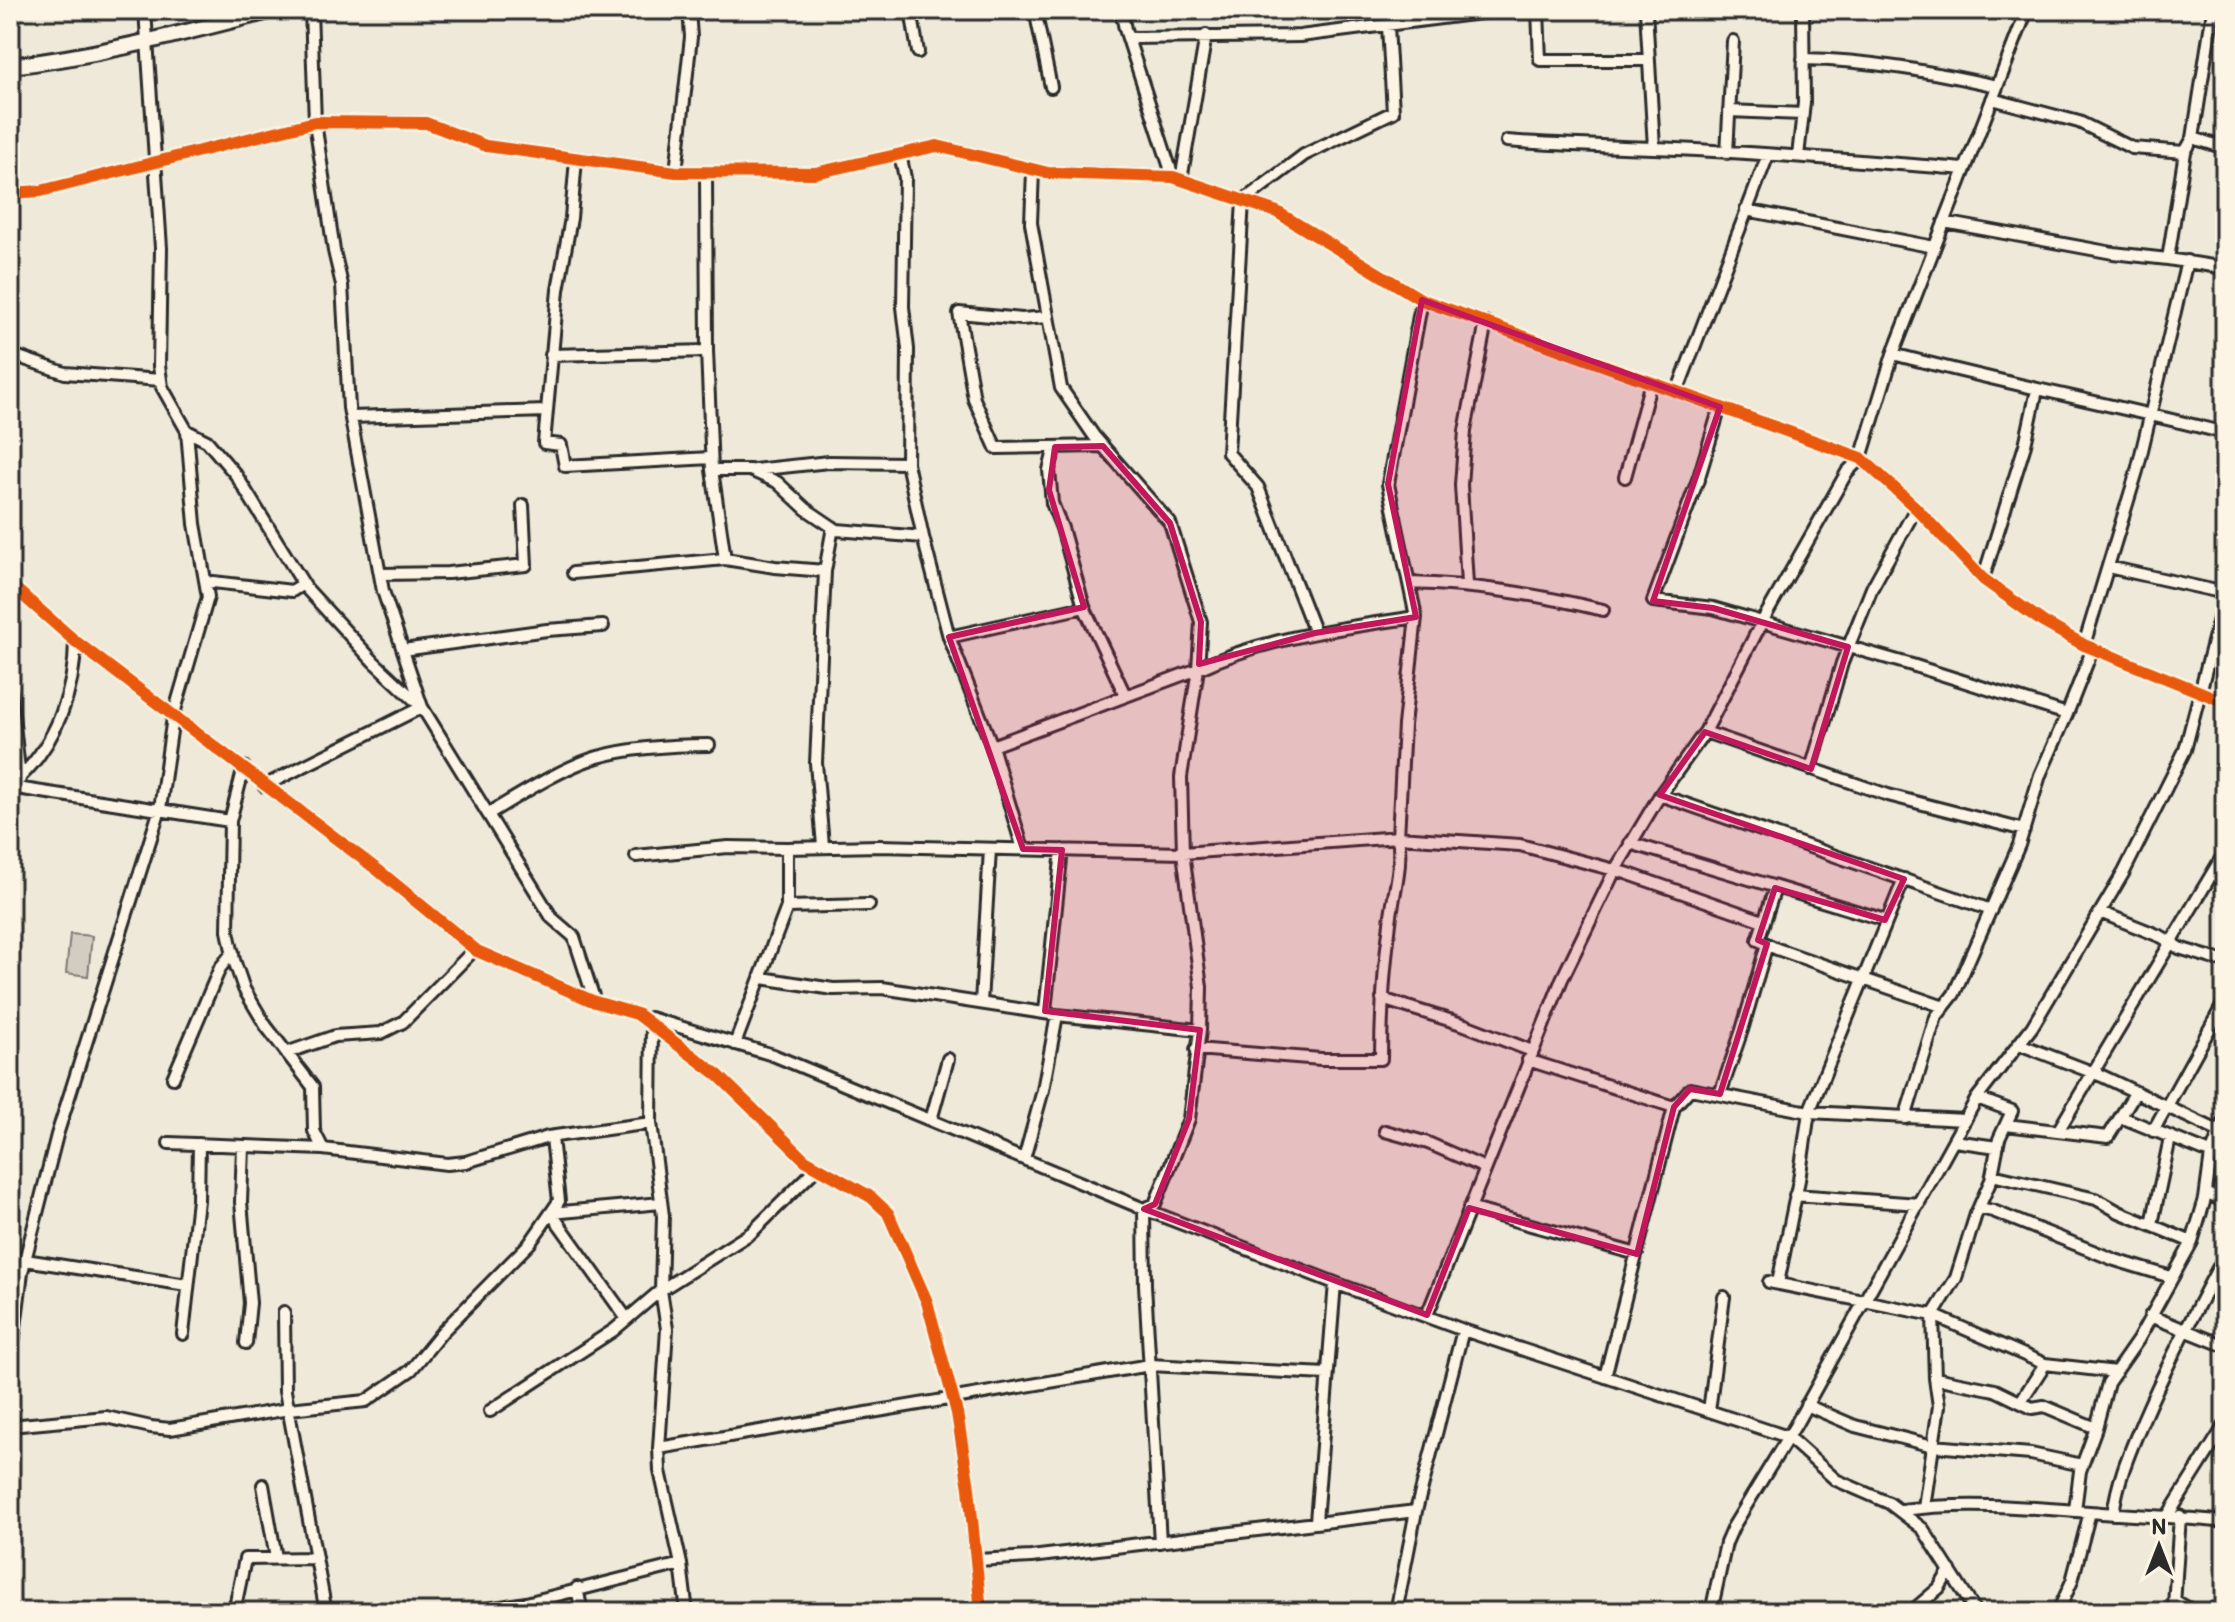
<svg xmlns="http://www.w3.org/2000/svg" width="2235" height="1622" font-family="Itim,sans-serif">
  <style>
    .grass { fill: #d2cdc0; stroke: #7e7c76; stroke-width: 2 }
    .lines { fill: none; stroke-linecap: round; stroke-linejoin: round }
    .street-casing { stroke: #2b2b2b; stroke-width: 16 }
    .secondary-casing { stroke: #2b2b2b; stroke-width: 20 }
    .street { stroke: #fcf5e5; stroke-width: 10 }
    .secondary { stroke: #fcf5e5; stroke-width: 14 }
    .cycleway-casing { stroke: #fcf5e5; stroke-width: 17 }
    .cycleway { stroke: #e8590c; stroke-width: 12 }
    .marked { fill: #c2185b; fill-opacity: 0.2; stroke: #c2185b; stroke-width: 6; stroke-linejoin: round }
  </style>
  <rect width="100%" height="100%" fill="#efe9da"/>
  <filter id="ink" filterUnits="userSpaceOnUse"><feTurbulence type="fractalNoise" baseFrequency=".0125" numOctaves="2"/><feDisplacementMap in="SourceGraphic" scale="16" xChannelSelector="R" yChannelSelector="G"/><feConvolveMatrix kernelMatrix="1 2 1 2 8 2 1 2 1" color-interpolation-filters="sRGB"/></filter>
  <g filter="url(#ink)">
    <!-- grass -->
    <path class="grass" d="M70,934L92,936L88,976L66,973Z"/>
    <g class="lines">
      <!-- street casing -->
      <g class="street-casing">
        <path id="street" d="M145,10L161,248L159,366L162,387L187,431L207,441L236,475L306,588L374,662L422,707L264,786
          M311,10L315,122L334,251L342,285L349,408L383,591L422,707L552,918L574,937L595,1002
          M911,10L918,52
          M1035,10L1051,87
          M1121,10L1125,29L1173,177
          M1538,10L1540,60H1648
          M1646,10L1654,148
          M2213,10L2193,138L2185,152L2168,259L2225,268
          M1128,38L1300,36L1504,10
          M1803,59C1869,60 1933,72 1997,86
          M1992,99L2079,122L2132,148L2185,152
          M1729,111L1803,114
          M2193,138L2225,148
          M1507,141C1556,145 1604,146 1653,148C1757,152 1861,161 1965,169
          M1727,153L1733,41
          M900,154L905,178L903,307L908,349L907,463L923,537
          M1798,156L1804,103L1803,10
          M576,159L571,218L558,290L544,443L561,445L565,466L711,458
          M1033,170L1031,223L1061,388L1094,436L1170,523L1201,622L1198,669L1181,777L1183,853L1201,987L1200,1030L1189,1119L1155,1204L1144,1209L1145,1285L1160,1542
          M676,172L691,37L689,10
          M706,174L707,351L712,470H750L777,482L806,509L837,530L923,537L949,637L992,746L1023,849
          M1181,180L1206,35
          M10,193L41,191L315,122L426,123L486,146L676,172L815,173L937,146L1048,173L1173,177L1277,212L1422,300L1861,458L1916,508L1983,579L2043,622L2084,645L2225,702
          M1746,210L1934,247
          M1944,222L2113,253L2168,259
          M1047,317L1022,319L959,313L974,399L996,448L1103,446
          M10,354L65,373L161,380
          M1893,354C2003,383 2115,405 2225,433
          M551,355L707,351
          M1677,392L1768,155
          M1720,407L1699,477L1653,601L1713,608L1912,665L2067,714
          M351,417L546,411
          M1055,447L1049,470L1052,503L1062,528L1084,607L1125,695
          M712,470L725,559
          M754,470L829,462L907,463
          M1625,477L1651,382
          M2108,567L2225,593
          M573,573L725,559L775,567L825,571
          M380,574L448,573L526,565L523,505
          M1983,579L2025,445L2037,390
          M206,583L213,582L292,591L303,584
          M1409,583C1478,585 1536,594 1603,610
          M10,584L75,641L379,871L477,951L595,1002L637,1014L718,1075L805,1160L871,1197L888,1213L927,1302L957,1413L969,1488L981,1612
          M1467,584L1461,485L1465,431L1486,322
          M1315,633L1258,487L1228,453L1243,201L1304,155L1393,112L1388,26
          M949,637L1084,607
          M2084,645L2137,471L2187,261
          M403,650L547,630L603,626
          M10,688L20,779
          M1705,732L1888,795L2024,830
          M992,746L1198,669C1266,637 1343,628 1416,617
          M1811,769L1842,663L1872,588L1916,508
          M20,777C56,743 75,690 75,641
          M10,787L230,821L228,931L234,960L244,989L266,1026L313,1087L314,1131L323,1149L447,1164L466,1162L548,1137L651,1123L663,1216L661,1290L667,1329L659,1448L660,1471L681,1564L687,1612
          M1660,795L1991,910
          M488,814C518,796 565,766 598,757C634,747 672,745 709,745
          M230,821L244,767
          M1630,843L1885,920
          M823,846L816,763L825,571L833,527
          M636,856L728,847L787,848
          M1775,888L1758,940L1777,949L1944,1007
          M787,907L869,905
          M2100,912L2162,937L2179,948L2225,962
          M762,978L833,989L882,988L1057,1015L1200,1030
          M1382,999L1465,1025L1532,1051
          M981,1003L990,849
          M1045,1011L1062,850
          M650,1018L773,1055L1144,1209L1335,1283L1463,1330L1788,1437L1836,1480L1889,1503L1923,1529L1976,1612
          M735,1044L787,907V848L879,846L1183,853L1398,837L1520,845L1626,873L1763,921
          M2019,1044L2102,1076L2220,1132
          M1196,1049L1321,1059H1381C1381,1013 1384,968 1390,923C1393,894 1403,866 1398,837L1404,725L1416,617L1388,484L1422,300
          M286,1053L335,1036L381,1033L403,1022L475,949
          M1528,1060L1674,1107L1690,1089L1809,1112L1965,1120
          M173,1078L220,968L233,952
          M1720,1094L1742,1030L1767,944
          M2121,1117L2225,1159
          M1905,1118L1936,1017L1954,994L2019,845L2040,775L2067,714L2093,648
          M931,1120L948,1059
          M651,1123L652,1024
          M2006,1125L2108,1137L2135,1093
          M1385,1131L1428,1143L1485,1168
          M2058,1131L2225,852
          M2153,1131L2225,1001
          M1954,1141L1997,1147
          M169,1143L323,1149
          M243,1147L241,1202L250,1303L246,1343
          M1024,1159L1043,1090L1057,1015
          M1992,1175L2096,1199L2119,1212L2192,1242
          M2206,1193L2225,1202
          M1795,1195L1919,1204
          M1469,1208L1637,1254
          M1979,1208L1993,1211L2115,1260L2171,1277
          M551,1213L627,1319
          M551,1213L661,1203
          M2152,1224L2170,1138
          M25,1260L187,1285
          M1769,1282L1933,1315L2045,1364L2116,1372
          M1778,1283L1799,1180L1809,1112L1904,879
          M284,1312L285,1391L326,1612
          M1427,1315L1562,979L1615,870L1660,795L1705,732L1762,622L1847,472L1861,458L1893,354L2027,10
          M2150,1316L2225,1346
          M183,1334L198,1200L199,1144
          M1605,1377L1674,1107
          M1935,1378L1995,1390L2032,1408L2044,1406L2096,1428
          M10,1387L11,1359L22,1272L57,1135L160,809L173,717L208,597L195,524L187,431
          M2021,1401L2045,1364
          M1806,1405L1855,1426L1933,1446L2031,1454L2082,1465
          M490,1411L614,1330L661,1290L751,1233L818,1167
          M1709,1411L1724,1297
          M10,1426L106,1417L151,1427L170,1429L289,1409L366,1401L411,1370L442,1332L530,1243L559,1201L552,1138
          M659,1448L1150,1365L1327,1374
          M263,1485L276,1558
          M1924,1507L1939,1406L1935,1378L1933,1315L1956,1278L1976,1214L1991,1180L1999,1139L2012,1111L1977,1098
          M1902,1510C1968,1501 2035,1508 2101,1513C2143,1516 2184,1517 2225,1522
          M2075,1510L2080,1471L2096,1428L2108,1383L2138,1340L2192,1242L2205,1199L2211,1154L2225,1119
          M2113,1514C2118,1478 2129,1454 2143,1420C2167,1364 2196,1309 2225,1255
          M2167,1517L2225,1425
          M1316,1521L1335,1283
          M977,1560L1031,1557L1416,1511
          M577,1588L582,1612
          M2175,1601L2195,1612
          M234,1612L245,1559L315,1558
          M468,1612L526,1603L681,1564
          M1396,1612L1416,1511L1463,1330
          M1711,1612L1726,1543L1733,1527L1795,1426L1977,1098L2032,1027L2124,872L2185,750L2225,596
          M1911,1612L1939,1588L1950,1570
          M2058,1612L2072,1581L2090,1512
          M2170,1612L2174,1605L2180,1516"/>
      </g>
      <!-- secondary casing -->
      <g class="secondary-casing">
        <path id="secondary" d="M10,66C100,56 186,32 273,10"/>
      </g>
      <!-- street -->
      <use href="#street" class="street"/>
      <!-- secondary -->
      <use href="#secondary" class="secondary"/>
      <!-- cycleway casing -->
      <g class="cycleway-casing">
        <path id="cycleway" d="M10,193L41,191L315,122L426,123L486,146L676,172L815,173L937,146L1048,173L1173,177L1277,212L1422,300L1861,458L1916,508L1983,579L2043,622L2084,645L2225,702
          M10,584L75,641L379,871L477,951L595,1002L637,1014L718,1075L805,1160L871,1197L888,1213L927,1302L957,1413L969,1488L981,1612"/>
      </g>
      <!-- cycleway -->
      <use href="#cycleway" class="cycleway"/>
    </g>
  </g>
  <!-- marked area -->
  <path class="marked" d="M1422,300L1720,407L1653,601L1713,608L1848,647L1811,769L1705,732L1660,795L1904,879L1885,920L1775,888L1758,940L1767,944L1720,1094L1690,1089L1674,1107L1637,1254L1469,1208L1427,1315L1144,1209L1155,1204L1189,1119L1200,1030L1045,1011L1062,850L1023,849L949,637L1084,607L1049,490L1055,447L1103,446L1170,523L1201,622L1199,664L1315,633L1416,617L1388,484Z"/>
  <!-- margin -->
  <rect width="2235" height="1622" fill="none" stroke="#fcf5e5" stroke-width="40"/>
  <rect x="20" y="20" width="2195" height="1582" fill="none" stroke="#2b2b2b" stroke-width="3" filter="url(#ink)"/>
  <!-- north arrow -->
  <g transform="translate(2159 1546)" stroke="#fcf5e5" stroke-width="6" paint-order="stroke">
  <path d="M0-6L14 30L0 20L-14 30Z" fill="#2b2b2b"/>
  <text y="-12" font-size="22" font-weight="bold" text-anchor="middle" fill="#2b2b2b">N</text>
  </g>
</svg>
